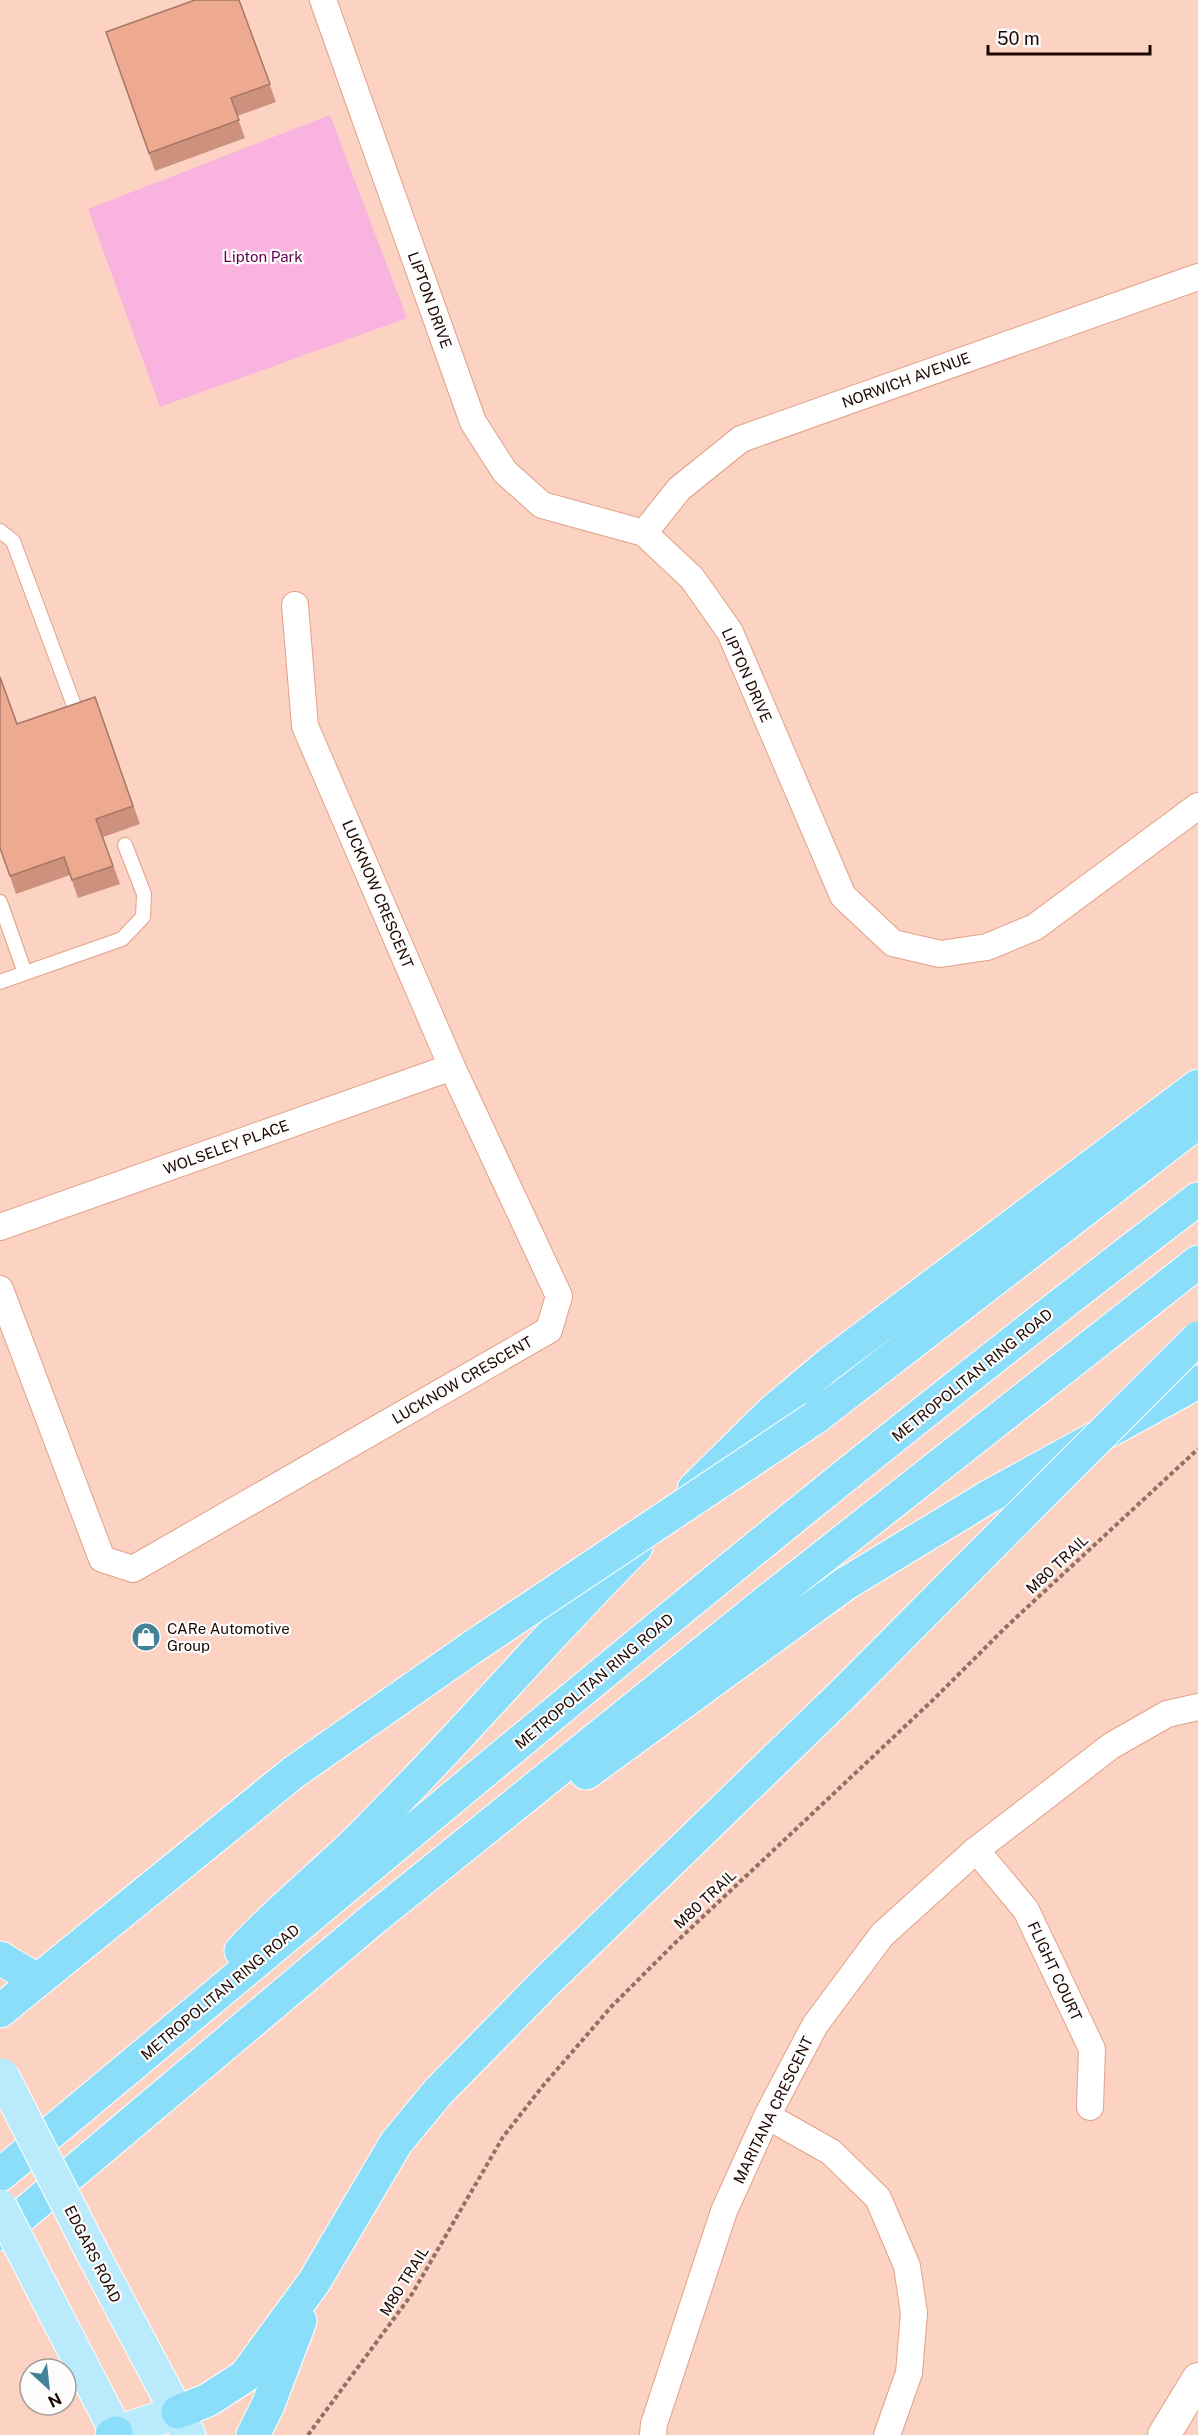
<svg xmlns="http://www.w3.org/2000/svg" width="1198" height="2435" font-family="'Public Sans',sans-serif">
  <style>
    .green { fill: #f8b4df }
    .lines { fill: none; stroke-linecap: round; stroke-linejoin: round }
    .service-casing { stroke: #e3a188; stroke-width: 16 }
    .minor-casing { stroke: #e3a188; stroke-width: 28 }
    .tertiary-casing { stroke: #e3a188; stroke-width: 34 }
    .primary-casing { stroke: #fff; stroke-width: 35 }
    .motorway-casing { stroke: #fff; stroke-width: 35 }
    .path { stroke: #917065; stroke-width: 4; stroke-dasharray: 4.5 3; stroke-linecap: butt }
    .service { stroke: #fff; stroke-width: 14 }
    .minor { stroke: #fff; stroke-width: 26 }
    .tertiary { stroke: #fff; stroke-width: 32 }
    .primary { stroke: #b9ebfc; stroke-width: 33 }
    .motorway { stroke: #8adefa; stroke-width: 33 }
    .primary-bridge-casing { stroke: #fff; stroke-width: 35; stroke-linecap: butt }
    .motorway-bridge-casing { stroke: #fff; stroke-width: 35; stroke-linecap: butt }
    .primary-bridge { stroke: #b9ebfc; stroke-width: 33 }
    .motorway-bridge { stroke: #8adefa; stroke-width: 33 }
    .wall { fill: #cc927d }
    .building { fill: #edaa91; stroke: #a67766; stroke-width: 1.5 }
    .labels { text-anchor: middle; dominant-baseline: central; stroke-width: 4.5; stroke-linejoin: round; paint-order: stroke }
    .park-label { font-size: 15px; fill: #600049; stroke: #fdfdfd }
    .street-label { font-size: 15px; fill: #1d0701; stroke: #fdfdfd }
    .poi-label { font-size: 15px; fill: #1d0701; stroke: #fdfdfd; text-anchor: start }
  </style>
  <rect width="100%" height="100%" fill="#fcd2c2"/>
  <!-- green -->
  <path class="green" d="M330,115L407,318L160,407L88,209Z"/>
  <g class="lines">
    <!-- service casing -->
    <g class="service-casing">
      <path id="service" d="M0,531L13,541L75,708
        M0,902L25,973
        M0,982L122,939L143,917L144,894L125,845"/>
    </g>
    <!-- minor casing -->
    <g class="minor-casing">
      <path id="minor" d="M323,0L473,422L505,472L542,505L644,533L692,578L730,632L843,896L893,943L940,954L987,947L1035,927L1198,806
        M644,533L679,489L741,439L1198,277
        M0,1227L452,1067
        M0,1289L102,1559L133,1569L549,1330L559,1296L452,1067L305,726L295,605
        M976,1850L1026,1910L1092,2049L1090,2107
        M767,2116L831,2152L878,2198L907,2266L914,2313L909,2373L887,2435
        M653,2435L654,2424L724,2211L767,2116L815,2025L882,1935L976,1850L1111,1746L1167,1714L1198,1707"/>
    </g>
    <!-- tertiary casing -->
    <g class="tertiary-casing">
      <path id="tertiary" d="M1164,2435L1198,2379"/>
    </g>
    <!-- primary casing -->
    <g class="primary-casing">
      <path id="primary" d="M92,2252L189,2435
        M44,2292L118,2435
        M116,2433L178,2412"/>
    </g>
    <!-- motorway casing -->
    <g class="motorway-casing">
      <path id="motorway" d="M816,1417L1198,1122
        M694,1489L772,1412L829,1364L1198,1086
        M586,1773L845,1584L988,1497L1198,1382
        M241,1951C275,1914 313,1883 350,1848C371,1828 391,1806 411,1786C487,1707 559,1624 636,1547
        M0,1958L37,1980
        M0,2011L294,1772L474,1646
        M0,2175C396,1846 788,1511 1198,1199
        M0,2234L372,1920L766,1602L1198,1262
        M178,2412L208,2400L245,2376L314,2282L396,2143L438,2092L547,1981L844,1693L1018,1518
        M112,2435L116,2433
        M253,2435L268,2405L300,2321"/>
    </g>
    <!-- path -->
    <path class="path" d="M308,2435L412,2294L503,2137L542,2087L611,2007L674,1944L935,1698L1006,1627L1198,1449"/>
    <!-- service -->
    <use href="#service" class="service"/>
    <!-- minor -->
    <use href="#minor" class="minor"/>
    <!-- tertiary -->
    <use href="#tertiary" class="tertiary"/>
    <!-- primary -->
    <use href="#primary" class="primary"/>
    <!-- motorway -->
    <use href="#motorway" class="motorway"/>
    <!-- primary-bridge casing -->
    <g class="primary-bridge-casing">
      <path id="primary-bridge" d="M2,2075L92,2252
        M0,2206L44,2292"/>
    </g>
    <!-- motorway-bridge casing -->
    <g class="motorway-bridge-casing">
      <path id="motorway-bridge" d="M1018,1518L1198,1338
        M474,1646L816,1417"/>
    </g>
    <!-- primary-bridge -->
    <use href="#primary-bridge" class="primary-bridge"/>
    <!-- motorway-bridge -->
    <use href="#motorway-bridge" class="motorway-bridge"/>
  </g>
  <!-- wall -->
  <path class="wall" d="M239,0L276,102L237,116L245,138L155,171L106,32Z
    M95,697L140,824L103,837L120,884L78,898L70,875L16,894L10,876L17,724Z"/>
  <!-- building -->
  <path class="building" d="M195,0H239L270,84L231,98L239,120L149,153L106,32Z
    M0,677L17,724L95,697L133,806L96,819L113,866L72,880L64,857L10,876L0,848Z"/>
  <!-- icons -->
  <defs>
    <g id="shop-disc" transform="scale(1.5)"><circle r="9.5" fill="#438297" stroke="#fdfdfd"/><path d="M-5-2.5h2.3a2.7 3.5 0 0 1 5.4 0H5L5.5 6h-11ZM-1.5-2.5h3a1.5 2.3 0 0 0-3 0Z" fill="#fff"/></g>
  </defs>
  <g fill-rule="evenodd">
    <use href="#shop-disc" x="146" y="1637"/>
  </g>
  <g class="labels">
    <!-- park labels -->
    <g class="park-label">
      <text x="263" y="256">Lipton Park</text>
    </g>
    <!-- street labels -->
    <g class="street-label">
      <text transform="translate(430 300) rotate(70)">LIPTON DRIVE</text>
      <text transform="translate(906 380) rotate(-20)">NORWICH AVENUE</text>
      <text transform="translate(747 675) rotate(66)">LIPTON DRIVE</text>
      <text transform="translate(378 894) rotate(67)">LUCKNOW CRESCENT</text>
      <text transform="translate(226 1147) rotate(-20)">WOLSELEY PLACE</text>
      <text transform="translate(972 1375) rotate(-39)">METROPOLITAN RING ROAD</text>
      <text transform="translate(462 1380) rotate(-30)">LUCKNOW CRESCENT</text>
      <text transform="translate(1057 1564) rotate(-43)">M80 TRAIL</text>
      <text transform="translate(594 1681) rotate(-40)">METROPOLITAN RING ROAD</text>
      <text transform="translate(705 1899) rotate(-43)">M80 TRAIL</text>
      <text transform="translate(1055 1971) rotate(65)">FLIGHT COURT</text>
      <text transform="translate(220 1992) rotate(-40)">METROPOLITAN RING ROAD</text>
      <text transform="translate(773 2110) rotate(-64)">MARITANA CRESCENT</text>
      <text transform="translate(93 2254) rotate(63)">EDGARS ROAD</text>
      <text transform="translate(404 2281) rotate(-58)">M80 TRAIL</text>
    </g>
    <!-- poi labels -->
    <g class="poi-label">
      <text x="167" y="1628">CARe Automotive<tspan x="167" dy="17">Group</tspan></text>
    </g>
  </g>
  <!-- north arrow -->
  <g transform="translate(48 2387) rotate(153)"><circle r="28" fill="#fdfdfd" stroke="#a39b98" stroke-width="1.5"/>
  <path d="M0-4.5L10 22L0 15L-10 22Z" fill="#438297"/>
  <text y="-9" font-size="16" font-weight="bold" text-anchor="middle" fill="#1d0701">N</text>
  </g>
  <!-- scale -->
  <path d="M988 45v9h162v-9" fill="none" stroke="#1d0701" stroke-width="3"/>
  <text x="997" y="45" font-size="18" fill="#1d0701" stroke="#fdfdfd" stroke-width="4.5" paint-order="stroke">50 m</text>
</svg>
